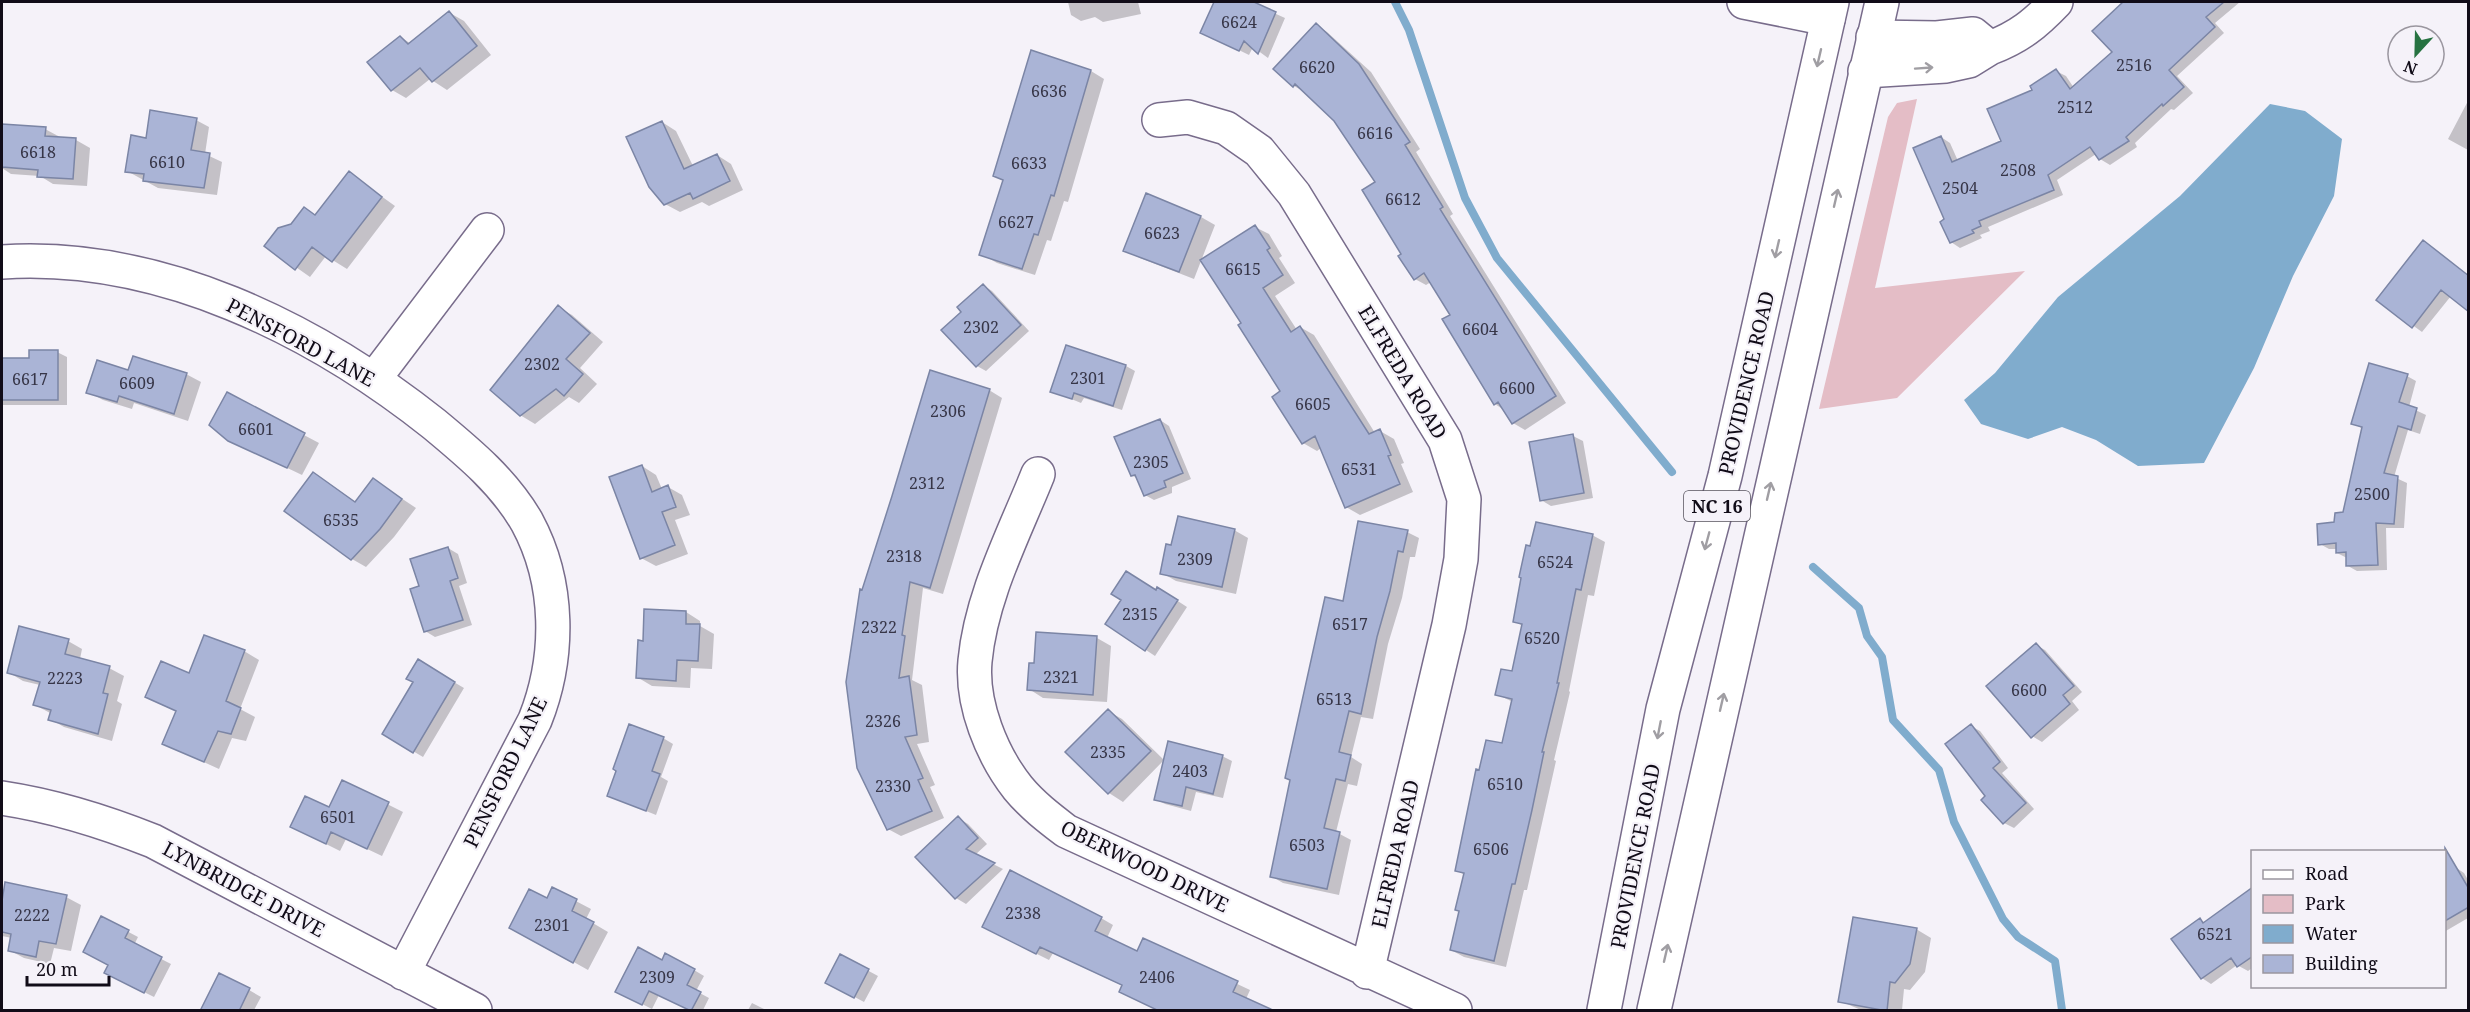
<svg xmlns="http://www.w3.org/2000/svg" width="2470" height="1012" font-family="'Noto Serif',serif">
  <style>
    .green { fill: #e4bdc6 }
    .water { fill: #80accd }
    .shadow { fill: #0003 }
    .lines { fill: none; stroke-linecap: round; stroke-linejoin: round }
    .stream { stroke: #80accd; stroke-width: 8 }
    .building { fill: #aab4d6; stroke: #7b85a5; stroke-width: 1.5 }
    .minor-casing { stroke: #786c8b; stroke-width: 36 }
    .major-casing { stroke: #786c8b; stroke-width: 36 }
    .minor { stroke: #fff; stroke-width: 33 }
    .major { stroke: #fff; stroke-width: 33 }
    .oneway { stroke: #a09ea3 }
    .labels { text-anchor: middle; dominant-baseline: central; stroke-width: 4.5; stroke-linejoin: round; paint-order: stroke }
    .number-label { font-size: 16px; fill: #373648 }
    .shield { fill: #f5f2f9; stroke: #55515c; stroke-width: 1.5 }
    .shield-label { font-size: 18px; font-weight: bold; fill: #110c18 }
    .street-label { font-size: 20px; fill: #110c18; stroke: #f5f2f9 }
  </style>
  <rect width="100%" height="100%" fill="#f5f2f9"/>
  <!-- green -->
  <path class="green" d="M1917,99L1875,288L2025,271L1897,398L1819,409L1888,117L1897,103Z"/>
  <!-- water -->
  <path class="water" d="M2270,104L2305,111L2342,139L2334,196L2293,276L2254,368L2204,463L2138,466L2096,440L2062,427L2028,439L1981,424L1964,400L1995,373L2058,297L2180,196Z"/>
  <!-- shadow -->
  <path class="shadow" d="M1068,2H1138L1141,14L1103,22L1095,17L1081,21L1071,15Z
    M1216,2H1250L1285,18L1268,58L1253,47L1249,55L1202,32Z
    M2125,2H2240L2215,23L2224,33L2177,76L2193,93L2174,110L2171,109L2135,143L2137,147L2110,165L2100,159L2096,154L2057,180L2063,195L1988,227L1990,231L1980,235L1982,238L1960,248L1951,242L1946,220L1941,137L1950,143L1958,161L2003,142L2035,90L2056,71L2066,76L2074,88L2114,52L2094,31Z
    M450,13L464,21L491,55L447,90L430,79L406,98L392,90L401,37L411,44Z
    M1316,25L1327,32L1371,72L1420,149L1416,152L1453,214L1450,216L1566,403L1525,430L1513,423L1504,410L1495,404L1452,315L1431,282L1426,285L1415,279L1403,255L1377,183L1335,120L1305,92L1294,86Z
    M1091,71L1104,79L1068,202L1064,201L1051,241L1047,240L1035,275L997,263L983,255L1004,181L995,176Z
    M2468,101V150L2448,139Z
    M196,120L209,127L205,154L222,162L217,195L158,188L127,171L147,139Z
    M662,122L676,131L693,166L717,155L731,164L743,190L709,206L702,202L680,212L665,204Z
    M2,125L45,129L60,137L76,140L90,148L87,186L53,184L40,176L11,174L2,168Z
    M349,173L395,206L347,269L326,256L310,277L266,246L316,216Z
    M1201,217L1215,225L1194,279L1140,258L1125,250Z
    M1255,227L1269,234L1282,256L1279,258L1295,283L1275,296L1297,330L1300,327L1314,335L1375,433L1380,431L1394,439L1404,463L1401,464L1413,492L1360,515L1346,507L1321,448L1317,451L1303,443L1283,392L1243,324Z
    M2423,242L2468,275V309L2451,296L2422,332L2378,300Z
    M983,285L992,291L1029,331L986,371L977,366L963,312Z
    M558,307L572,315L603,342L580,368L597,384L579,403L569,397L535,424L520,415Z
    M57,352L67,357V405H2V360L31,359Z
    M1126,366L1135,371L1122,410L1084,398L1081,403L1052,391Z
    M129,372L186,374L201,382L188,421L134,403L132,409L103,400L88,392Z
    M2407,376L2416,381L2409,407L2426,415L2420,434L2408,430L2394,477L2407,483L2404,528H2386L2387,570L2357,571L2348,566L2347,558L2337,553V549H2329L2320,544L2344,513L2363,429L2353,423Z
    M989,390L1002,398L943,594L923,588L912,680L922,685L929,742L917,744L935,785L930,787L944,818L901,836L888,829L863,591Z
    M227,394L319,443L302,475L229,440Z
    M1160,420L1169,426L1191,479L1172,487V493L1154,500L1145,495L1138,479L1132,475Z
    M1573,436L1583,441L1593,498L1551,506L1541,500Z
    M642,466L656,475L662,489L668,487L682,495L690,515L675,520L688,554L656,566L641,558Z
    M313,474L357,503L374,480L416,508L394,537L366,567L352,559Z
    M1234,530L1248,538L1236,594L1176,581L1162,573Z
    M1407,532L1419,538L1415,557H1410L1402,598L1388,644L1373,719L1361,717L1351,757L1362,764L1357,786L1348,784L1336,832L1351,840L1339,895L1283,883L1271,876L1344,603Z
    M1592,535L1605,542L1594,596L1588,595L1569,691L1570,692L1554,760L1556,761L1527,890H1524L1506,967L1464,957L1451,950L1461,912L1465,875L1456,870L1480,772L1503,745L1513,702L1496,694L1513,673L1523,626L1514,621Z
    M448,548L458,554L467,583L459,586L472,625L435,637L425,631L420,587Z
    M1157,592L1167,594L1187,607L1155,656L1107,624Z
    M686,612L700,621V626L714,634L712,669L691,668L690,688L652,686L637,677L644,642Z
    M1097,638L1111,646L1107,702L1043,698L1029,689Z
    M68,641L82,649L80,659L109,668L124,676L117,701L122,704L112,741L64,727L50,719L52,714L35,705L40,685L23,681L8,672Z
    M2036,645L2045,650L2082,692L2072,701L2079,710L2042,742L2032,736Z
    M244,651L259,660L240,709L255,717L246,741L232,738L219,769L164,744L178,712L147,696Z
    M418,661L464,688L423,757L384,734L415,682Z
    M1108,711L1122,719L1164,760L1123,802L1109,793Z
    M1971,726L1980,731L2008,768L2002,773L2034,809L2014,828L2004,823L1987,796Z
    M663,738L673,744L661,777L668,781L656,815L609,796Z
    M1222,756L1232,761L1223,798L1196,792L1191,811L1165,804L1155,799Z
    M343,782L403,812L382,856L346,839L340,851L292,827L330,809Z
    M958,818L968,824L987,844L975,855L1003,869L966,904L956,898L917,857Z
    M2455,867L2464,873L2468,880V918L2444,932V873Z
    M553,889L591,909L586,919L608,932L588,970L511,927L547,900Z
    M66,897L81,905L71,951L54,948L50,964L24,958L9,950L12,938L2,936V899Z
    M2252,897V968L2248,971L2237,965L2211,984L2202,978L2200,920L2206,923Z
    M102,918L138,937L134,945L171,964L154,997L116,978Z
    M1101,918L1113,925L1107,938L1138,953L1144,940L1250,990L1246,999L1159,1010L1121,992L1123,986L1053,953L1049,960L997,934Z
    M1916,929L1931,938L1925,972L1910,990L1904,989L1902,1010H1861L1840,1001Z
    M841,956L878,976L864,1002L836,987Z
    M663,962L694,970L704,976L696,991L709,998L703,1010H689L659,995L652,1009L626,996Z
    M249,990L261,997L254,1010H201Z
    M752,1003L766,1010H748Z"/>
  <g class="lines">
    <!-- stream -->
    <path class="stream" d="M1395,2L1409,30L1465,198L1497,258L1672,472
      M1813,567L1859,608L1867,636L1882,657L1893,720L1939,770L1954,822L2003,919L2018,937L2055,961L2062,1010"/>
  </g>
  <!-- building -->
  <path class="building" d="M1214,2H1254L1276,12L1258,54L1244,41L1239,51L1200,33Z
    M2123,2H2224L2206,17L2215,27L2169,70L2184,87L2163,106L2162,104L2126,137L2129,141L2099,160L2090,147L2048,175L2054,190L1979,221L1981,226L1972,230L1974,233L1950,243L1940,222L1944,219L1913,148L1941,136L1952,162L2001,141L1987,109L2032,90L2030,86L2056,69L2070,89L2112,52L2092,31Z
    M449,11L477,46L432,82L420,68L391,91L367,62L400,36L408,44Z
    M1316,23L1359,64L1400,127L1410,142L1405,145L1443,207L1440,209L1556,396L1512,424L1498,402L1494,405L1442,319L1450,315L1424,273L1414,280L1398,256L1401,254L1362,190L1375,182L1334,121L1295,84L1293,87L1273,69Z
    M1031,50L1091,70L1054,196L1051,195L1038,235L1034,234L1022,269L979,255L1003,180L993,176Z
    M150,110L197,118L191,150L210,153L204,188L143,181L144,174L125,172L131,135L146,138Z
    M662,121L684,169L717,154L730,181L693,199L690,193L664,205L649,187L626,137Z
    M2,124L46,127L45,136L76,138L73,179L37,177L38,170L2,167Z
    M349,171L382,197L332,262L312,247L295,270L264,246L278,228L291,224L304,207L315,215Z
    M1146,193L1201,216L1179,272L1123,251Z
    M1255,225L1270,248L1267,250L1283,275L1263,288L1291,332L1300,326L1369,434L1380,429L1391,455L1388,456L1400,484L1345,508L1315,436L1302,444L1272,397L1280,391L1238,325L1241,323L1200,260Z
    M2423,240L2469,276V312L2441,290L2412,328L2376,300Z
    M983,284L1021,325L976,367L941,330L961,312L957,307Z
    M558,305L590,333L566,359L583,374L564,396L556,389L520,416L490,390Z
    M1066,345L1126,365L1113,406L1074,393L1072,399L1050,392Z
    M29,350H58V400H2V358H29Z
    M133,356L187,373L174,414L119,396L117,402L86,393L97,360L128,370Z
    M2369,363L2408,374L2399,402L2417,408L2411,430L2398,426L2384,473L2398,476L2394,524L2376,523L2378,565L2346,566V552L2336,553V543L2318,545L2317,524L2334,522L2335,513L2343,512L2362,427L2351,424Z
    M930,370L990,389L930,588L910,582L902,635L905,636L899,678L909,676L917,735L905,737L923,778L918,780L932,811L887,830L857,768L846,682L860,589L862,590L892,496Z
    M227,392L305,433L287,468L228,441L209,425Z
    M1160,419L1183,473L1164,481L1166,487L1144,496L1135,475L1131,476L1114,437Z
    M1573,434L1584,493L1540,501L1529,442Z
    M642,465L652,492L668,485L676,507L662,512L675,545L640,559L609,477Z
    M313,472L355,502L373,478L402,499L380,529L351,560L284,511Z
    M1178,516L1235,529L1222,587L1160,574L1166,544L1171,545Z
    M1358,521L1408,530L1403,552L1398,551L1390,591L1377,637L1361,714L1349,711L1339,752L1351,755L1345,781L1336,779L1324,828L1340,832L1327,889L1270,877L1290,780L1285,778L1325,597L1343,601Z
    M1536,522L1593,534L1581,590L1576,589L1557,683H1559L1542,752H1544L1532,810L1515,884H1512L1494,961L1450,950L1459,911L1455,910L1464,873L1455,871L1476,769L1479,770L1486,740L1502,743L1512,699L1495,695L1501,669L1512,671L1522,624L1513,622L1521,578L1519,577L1526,545L1530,546Z
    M448,547L458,578L450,581L463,620L424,632L410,589L419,586L410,559Z
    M1126,571L1156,590L1157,587L1178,600L1145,651L1105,624L1121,600L1111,594Z
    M644,609L686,611V624H700L698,661L677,660L676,681L636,678L638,640L643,641Z
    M19,626L69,639L65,654L110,666L103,693L108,694L98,734L48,720L51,710L33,705L40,682L7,673Z
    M1036,632L1097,636L1093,695L1027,690L1029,663H1034Z
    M204,635L245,650L226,701L241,708L231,734L218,731L204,762L162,744L176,711L145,697L161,661L189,673Z
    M2036,643L2074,686L2063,695L2070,704L2031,738L1986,686Z
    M418,659L455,682L413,753L382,734L413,682L406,679Z
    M1108,709L1151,751L1108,794L1065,752Z
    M629,724L664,737L652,771L660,774L646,811L607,796L616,771L613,769Z
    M1971,724L2000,762L1993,768L2026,803L2003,824L1981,800L1985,796L1945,744Z
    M1168,741L1223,755L1213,794L1186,787L1182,806L1154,800Z
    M342,780L389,802L367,849L331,832L326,844L290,827L305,796L329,807Z
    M958,816L978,838L966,849L995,863L955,899L915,857Z
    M2445,848L2469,889V907L2445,921Z
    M1010,870L1102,917L1095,931L1137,951L1143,938L1238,981L1233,992L1275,1011H1159L1119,992L1122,985L1040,947L1036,954L982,927Z
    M5,882L67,895L56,944L39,941L36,957L8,951L11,934L2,932V901Z
    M552,887L577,899L572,911L594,922L573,963L509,928L529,889L547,898Z
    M2253,887V956L2237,967L2231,958L2201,979L2171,939L2200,918L2203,923Z
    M101,916L129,930L125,938L162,957L144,993L104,973L108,965L83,952Z
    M1853,917L1917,928L1910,964L1895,983L1890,982L1887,1011L1838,1002Z
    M638,947L662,960L665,953L695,969L687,985L701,992L691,1011L649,991L642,1005L615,992Z
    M840,954L869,969L854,998L825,983Z
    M219,973L250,988L239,1011H200Z"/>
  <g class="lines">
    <!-- minor casing -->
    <g class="minor-casing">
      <path id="minor" d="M1744,2L1828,19
        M1990,48C2019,37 2035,24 2056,2
        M1865,71L1946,66L1969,61L1990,48L1973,34L1937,38L1873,37
        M1159,120L1188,117L1226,128L1259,151L1294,194L1445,440L1464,499L1461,559L1449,625L1367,972
        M2,262C159,252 313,328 434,424C469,453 504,482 527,522C560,583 560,657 535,720L403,973
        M374,379L487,230
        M1038,474C1014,534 981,596 975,661C971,704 992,755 1018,788C1032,805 1049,818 1066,831L1455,1010
        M2,798C55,806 103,821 153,841L475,1010"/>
    </g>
    <!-- major casing -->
    <g class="major-casing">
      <path id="major" d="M1604,1010L1663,709L1725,476L1832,2
        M1654,1010L1882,2"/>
    </g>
    <!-- minor -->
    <use href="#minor" class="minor"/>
    <!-- major -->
    <use href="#major" class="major"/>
  </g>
  <!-- one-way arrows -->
  <defs><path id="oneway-shaft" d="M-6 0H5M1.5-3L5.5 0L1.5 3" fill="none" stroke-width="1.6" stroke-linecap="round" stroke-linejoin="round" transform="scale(1.5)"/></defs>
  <g class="oneway">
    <use href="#oneway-shaft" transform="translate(1819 58) rotate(103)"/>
    <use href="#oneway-shaft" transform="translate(1924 68) rotate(-4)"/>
    <use href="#oneway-shaft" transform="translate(1836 198) rotate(-77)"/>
    <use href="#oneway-shaft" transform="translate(1777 249) rotate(103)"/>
    <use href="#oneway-shaft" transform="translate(1769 491) rotate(-77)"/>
    <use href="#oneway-shaft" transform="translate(1707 541) rotate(105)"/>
    <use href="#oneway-shaft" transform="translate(1722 702) rotate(-77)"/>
    <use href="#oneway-shaft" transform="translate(1659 730) rotate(101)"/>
    <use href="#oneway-shaft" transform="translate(1666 953) rotate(-77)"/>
  </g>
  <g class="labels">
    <!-- number labels -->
    <g class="number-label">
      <text x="1239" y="22">6624</text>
      <text x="2134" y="65">2516</text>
      <text x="1317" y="67">6620</text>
      <text x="1049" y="91">6636</text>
      <text x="2075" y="107">2512</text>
      <text x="1375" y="133">6616</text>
      <text x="38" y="152">6618</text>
      <text x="167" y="162">6610</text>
      <text x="1029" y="163">6633</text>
      <text x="2018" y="170">2508</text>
      <text x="1960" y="188">2504</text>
      <text x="1403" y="199">6612</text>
      <text x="1016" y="222">6627</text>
      <text x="1162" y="233">6623</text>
      <text x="1243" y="269">6615</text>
      <text x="981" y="327">2302</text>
      <text x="1480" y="329">6604</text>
      <text x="542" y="364">2302</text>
      <text x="1088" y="378">2301</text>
      <text x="30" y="379">6617</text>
      <text x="137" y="383">6609</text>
      <text x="1517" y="388">6600</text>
      <text x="1313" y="404">6605</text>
      <text x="948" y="411">2306</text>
      <text x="256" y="429">6601</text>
      <text x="1151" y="462">2305</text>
      <text x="1359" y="469">6531</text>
      <text x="927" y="483">2312</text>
      <text x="2372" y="494">2500</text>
      <text x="341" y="520">6535</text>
      <text x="904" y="556">2318</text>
      <text x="1195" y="559">2309</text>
      <text x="1555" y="562">6524</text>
      <text x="1140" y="614">2315</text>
      <text x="1350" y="624">6517</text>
      <text x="879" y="627">2322</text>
      <text x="1542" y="638">6520</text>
      <text x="1061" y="677">2321</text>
      <text x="65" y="678">2223</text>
      <text x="2029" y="690">6600</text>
      <text x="1334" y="699">6513</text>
      <text x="883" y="721">2326</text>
      <text x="1108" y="752">2335</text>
      <text x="1190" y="771">2403</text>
      <text x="1505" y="784">6510</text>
      <text x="893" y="786">2330</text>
      <text x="338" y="817">6501</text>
      <text x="1307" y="845">6503</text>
      <text x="1491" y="849">6506</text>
      <text x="1023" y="913">2338</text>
      <text x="32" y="915">2222</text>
      <text x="552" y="925">2301</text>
      <text x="2215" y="934">6521</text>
      <text x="657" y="977">2309</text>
      <text x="1157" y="977">2406</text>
    </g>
    <!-- shield labels -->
    <rect class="shield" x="1684" y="491" width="66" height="30" rx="4.5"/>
    <g class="shield-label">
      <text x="1717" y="506">NC 16</text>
    </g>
    <!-- street labels -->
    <g class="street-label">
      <text transform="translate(301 342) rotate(28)">PENSFORD LANE</text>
      <text transform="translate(1403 372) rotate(59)">ELFREDA ROAD</text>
      <text transform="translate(1746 383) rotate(-77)">PROVIDENCE ROAD</text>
      <text transform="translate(505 772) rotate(-64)">PENSFORD LANE</text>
      <text transform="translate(1395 854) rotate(-77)">ELFREDA ROAD</text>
      <text transform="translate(1635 856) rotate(-79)">PROVIDENCE ROAD</text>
      <text transform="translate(1145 866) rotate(26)">OBERWOOD DRIVE</text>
      <text transform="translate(244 889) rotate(28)">LYNBRIDGE DRIVE</text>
    </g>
  </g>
  <!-- border -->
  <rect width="2470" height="1012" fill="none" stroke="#110c18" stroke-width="6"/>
  <!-- legend -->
  <rect x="2251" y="850" width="195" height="138" fill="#f5f2f9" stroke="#9a969f" stroke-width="1.5"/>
  <rect x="2263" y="870" width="30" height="9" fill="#ffffff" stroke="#9a969f" stroke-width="1.5"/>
  <text x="2305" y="880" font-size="18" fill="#110c18">Road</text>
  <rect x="2263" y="895" width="30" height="18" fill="#e4bdc6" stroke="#9a969f" stroke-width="1.5"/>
  <text x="2305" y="910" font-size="18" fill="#110c18">Park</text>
  <rect x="2263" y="925" width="30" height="18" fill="#80accd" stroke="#9a969f" stroke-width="1.5"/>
  <text x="2305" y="940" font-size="18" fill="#110c18">Water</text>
  <rect x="2263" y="955" width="30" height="18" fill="#aab4d6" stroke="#9a969f" stroke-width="1.5"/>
  <text x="2305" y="970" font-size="18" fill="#110c18">Building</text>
  <!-- north arrow -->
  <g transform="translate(2416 54) rotate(202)"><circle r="28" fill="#f5f2f9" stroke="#9a969f" stroke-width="1.5"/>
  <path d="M0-4.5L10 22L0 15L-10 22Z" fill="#267241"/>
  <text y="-9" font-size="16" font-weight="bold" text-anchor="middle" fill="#110c18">N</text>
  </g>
  <!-- scale -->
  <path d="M27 976v9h82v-9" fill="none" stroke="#110c18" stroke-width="3"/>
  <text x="36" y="976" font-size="18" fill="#110c18" stroke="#f5f2f9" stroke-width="4.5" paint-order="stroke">20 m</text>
</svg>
